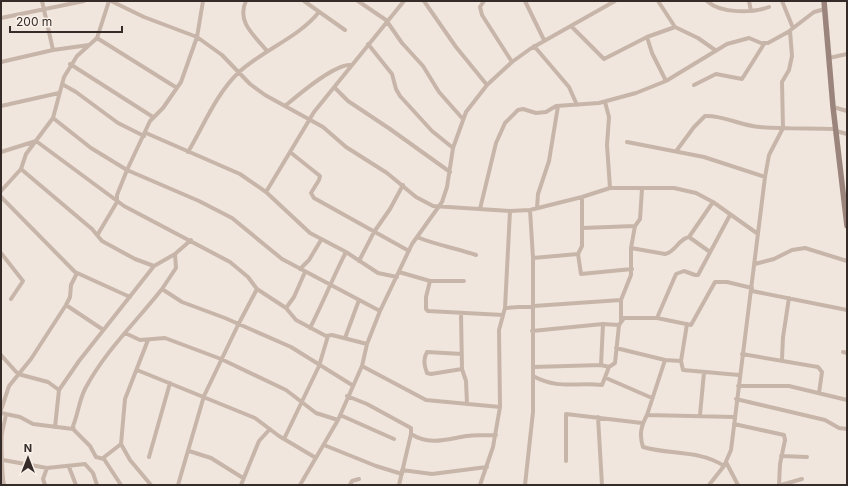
<svg xmlns="http://www.w3.org/2000/svg" width="848" height="486" font-family="Inter,sans-serif">
  <style>
    .lines { fill: none; stroke-linecap: round; stroke-linejoin: round }
    .street { stroke: #c8b5a9; stroke-width: 4 }
    .secondary { stroke: #9b847b; stroke-width: 5.5 }
  </style>
  <rect width="100%" height="100%" fill="#f0e6dd"/>
  <g class="lines">
    <!-- street -->
    <path class="street" d="M42,1L53,50
      M203,1L197,37L222,55L250,84L265,95L323,127L346,147L387,173L416,197L433,206L510,211L530,210L582,197L610,188H674L696,193L713,202L758,234
      M246,1C236,22 255,36 267,51
      M304,1L345,30
      M358,1L386,20L402,43L423,66L439,92L462,118
      M424,1L456,47L487,85
      M484,1L480,7L482,15L512,62
      M525,1L544,40
      M658,1L675,27
      M707,1C721,14 753,13 769,7
      M749,1L751,11
      M782,1L793,28
      M1,18L84,1
      M571,26L604,59L647,37L675,27L698,38L715,50
      M647,37L652,53L666,81
      M97,38L177,88
      M368,44L392,74L396,89L400,96L432,131L453,148
      M534,46L569,87L577,105
      M829,58L847,54
      M1,62L53,50L89,45
      M70,64L153,117
      M62,84L76,92L118,123L144,136
      M694,85L716,74L742,79L764,44
      M335,88L348,101L390,129L450,172
      M605,102L609,117L607,145L610,188
      M1,106L59,93
      M285,106C297,96 335,63 351,65
      M833,107L847,111
      M53,118L91,148L127,170L199,201L232,218L282,259L380,311
      M836,131L847,134
      M146,133L240,174L266,192L310,233L346,252L378,273L397,277
      M627,142L704,157L765,177
      M677,150L694,127L705,116C724,115 741,126 760,127C785,129 810,128 835,129
      M1,152L36,141L124,206L230,262L248,277L257,289L286,308L296,320L326,336L332,335L367,344
      M188,152C204,125 216,94 239,72C263,50 298,38 319,12
      M290,152L320,176L319,180L311,193L314,198L409,251
      M21,169L92,229L102,241L135,259L154,266
      M1,191L21,169L26,154L53,118L64,77L77,56L97,38L109,1
      M266,192L314,112L404,1
      M1,197L75,272L130,297
      M537,208L538,194L549,161L558,106
      M480,209L496,143L505,123L518,110L523,109L536,113L546,112L556,106L599,103L636,93L666,81L727,44L749,38L761,43H768L788,32L814,12L825,9
      M582,228L635,226
      M98,234L117,202V195L127,170L150,121L163,108L181,82L197,37L144,17L111,1
      M417,237C436,245 456,248 476,255
      M689,237L710,252
      M631,248L665,254C676,252 678,239 689,237L713,202
      M1,253L23,281L11,299
      M578,254L581,274L632,269
      M533,258L578,254L582,246V197
      M359,261L374,232L390,209L403,185
      M755,264L774,259L792,250L805,248L847,261
      M300,269L309,260L321,240
      M399,272L430,281H464
      M430,281L426,297V309L428,311L503,315
      M162,289L176,268L175,254
      M752,291L847,310
      M66,305L102,329
      M286,308L294,297L305,272
      M505,308L621,300
      M461,313L462,369L466,381L467,404
      M657,318L676,274L684,271L695,275H698L730,215
      M621,321V300L631,275V248L635,226L640,219L642,189
      M687,324L681,361L683,370L739,375
      M310,328C323,303 333,277 346,252
      M532,331L603,324L619,325
      M125,333L140,340L165,338L221,359L286,390L316,413L338,420
      M345,338L359,300
      M148,340L125,399L121,444L130,460L151,485
      M616,348L665,360L681,361
      M843,352L847,353
      M462,354L427,352C423,359 424,365 427,373L431,374L462,369
      M742,354L818,367L822,372L819,393
      M1,355L18,374L48,382L59,390
      M782,359L783,337L789,298
      M665,360L647,415C641,426 639,435 643,447C670,455 700,450 724,466
      M601,365L603,324
      M362,366L426,400L500,407
      M533,367L601,365L609,367
      M137,370L255,418L279,436L316,458
      M533,376C559,390 575,382 602,385L609,367L615,363L619,325L624,318H657L691,325L715,282H727L752,288
      M606,378L652,398
      M738,386H789L847,400
      M347,396L367,404L411,428V434L399,485
      M736,399L825,420L839,428L847,429
      M1,410L9,386L31,359L66,305L70,297L71,285L77,273
      M1,413L20,417L33,424L73,429
      M340,415L394,439
      M647,415L735,417
      M700,415L704,372
      M598,417L602,485
      M734,424L784,435L785,440L780,464L779,485
      M55,427L59,390L79,361L154,266L175,254L191,240
      M411,434C430,446 447,439 467,436C476,435 486,435 496,435
      M284,439L319,366L328,336
      M324,445L376,466L402,474
      M189,451L211,458L243,478
      M781,456L807,457
      M149,457L170,383
      M103,458L121,444
      M3,460L47,468L85,464L93,473L97,485
      M566,461V414L642,423
      M726,462L738,485
      M69,467L76,485
      M402,470L432,474L487,467
      M4,484C2,479 1,440 2,433C3,427 5,421 6,414
      M45,485L43,479L47,468
      M121,485L104,459L96,457L90,446L74,430L73,426C78,414 79,401 85,389C105,351 136,322 162,289L182,302L225,318L291,347L352,385
      M178,485L204,396L238,325L257,289
      M241,485L259,441L270,429
      M300,485L338,420L362,366L367,344L380,311L412,244L442,202L447,187L453,148L466,112L487,85L512,62L530,49L615,1
      M350,485L352,481L359,479
      M480,485L493,447L500,407L499,330L505,308L510,211
      M525,485L533,412V258L530,210
      M709,485L724,466L731,450L765,177L769,155L783,128L782,82L789,70L792,56L790,31
      M781,485L802,479"/>
    <!-- secondary -->
    <path class="secondary" d="M824,1L833,107L847,226"/>
  </g>
  <!-- border -->
  <rect width="848" height="486" fill="none" stroke="#352c29" stroke-width="4"/>
  <!-- north arrow -->
  <g transform="translate(28 458)" stroke="#f8f0e9" stroke-width="3" paint-order="stroke">
  <path d="M0-3L7 15L0 10L-7 15Z" fill="#352c29"/>
  <text y="-6" font-size="11" font-weight="bold" text-anchor="middle" fill="#352c29">N</text>
  </g>
  <!-- scale -->
  <path d="M10 26v6h112v-6" fill="none" stroke="#352c29" stroke-width="2"/>
  <text x="16" y="26" font-size="12" fill="#352c29" stroke="#f8f0e9" stroke-width="3" paint-order="stroke">200 m</text>
</svg>
